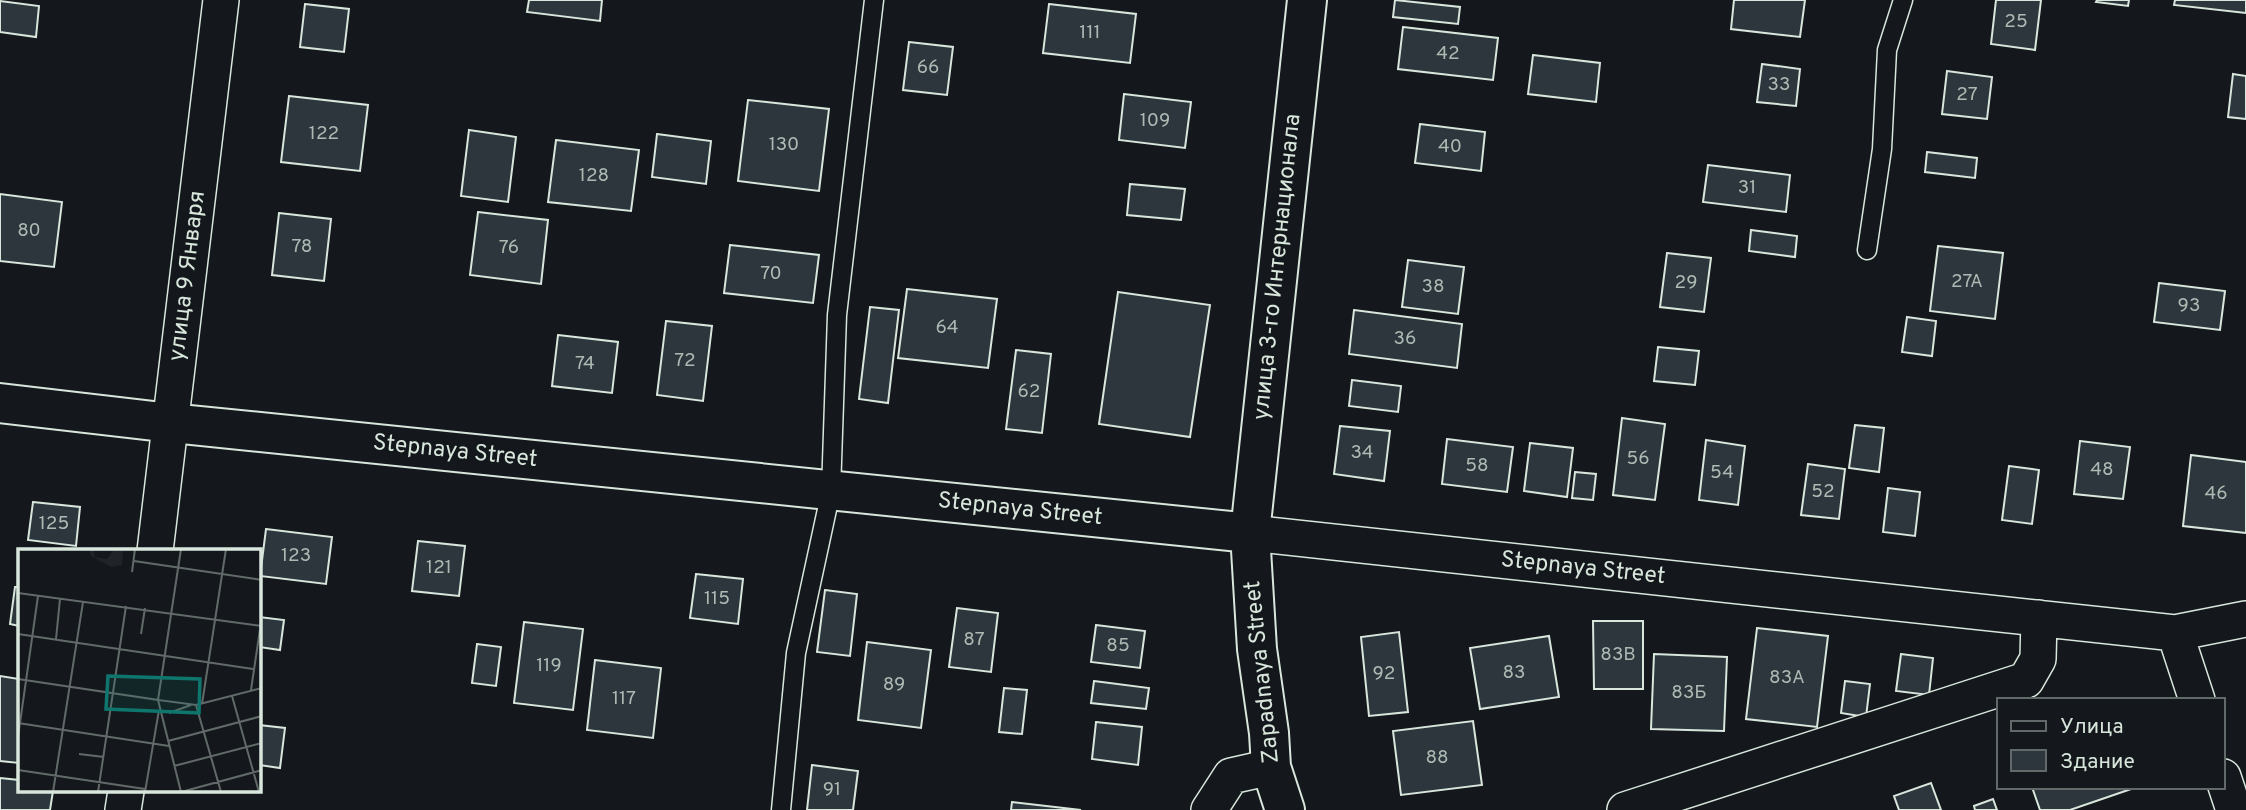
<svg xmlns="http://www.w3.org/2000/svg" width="2246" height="810" font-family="Overpass,sans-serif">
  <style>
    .building { fill: #2c363c; stroke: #d8e6dc; stroke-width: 2 }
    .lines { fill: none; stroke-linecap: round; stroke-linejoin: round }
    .service-casing { stroke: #d8e6dc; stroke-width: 21 }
    .minor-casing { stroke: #d8e6dc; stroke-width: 38 }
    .tertiary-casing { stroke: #d8e6dc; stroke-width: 42 }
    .secondary-casing { stroke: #d8e6dc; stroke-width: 42 }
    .service { stroke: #14181c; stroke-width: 18 }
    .minor { stroke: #14181c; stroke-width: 35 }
    .tertiary { stroke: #14181c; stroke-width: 38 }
    .secondary { stroke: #14181c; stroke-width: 38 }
    .labels { text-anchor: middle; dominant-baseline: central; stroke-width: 5; stroke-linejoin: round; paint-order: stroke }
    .number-label { font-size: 19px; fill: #adbab4 }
    .street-label { font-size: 23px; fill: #d8e6dc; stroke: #14181c }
    .inset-road { fill: none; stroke: #626a69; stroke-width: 2 }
    .view { fill: #0f766e; fill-opacity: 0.15; stroke: #0f766e; stroke-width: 3.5 }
    .inset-edge { fill: none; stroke: #d8e6dc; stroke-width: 3.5 }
  </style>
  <rect width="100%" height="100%" fill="#14181c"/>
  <!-- building -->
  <path class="building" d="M529,0H602L600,21L527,12Z
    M1395,0L1460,7L1458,24L1393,17Z
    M1734,0H1805L1800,37L1731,29Z
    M1996,0H2041L2035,50L1991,44Z
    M2097,0H2129L2128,6L2096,2Z
    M2175,0H2246V13L2174,5Z
    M0,1L39,6L36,37L0,32Z
    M305,4L349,9L344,52L300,47Z
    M1049,4L1136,14L1130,63L1043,53Z
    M1403,27L1498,38L1493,80L1398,69Z
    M909,42L953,47L947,95L903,90Z
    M1533,55L1600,63L1596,102L1528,94Z
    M1762,64L1800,69L1796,106L1757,102Z
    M1947,71L1992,77L1987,119L1942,114Z
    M2233,74L2246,76V119L2228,117Z
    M1124,94L1191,102L1185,148L1119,140Z
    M289,96L368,105L360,171L281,162Z
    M748,100L829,109L819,191L738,181Z
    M1420,124L1485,132L1481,171L1415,163Z
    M469,130L516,137L508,202L461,196Z
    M657,134L711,141L706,184L652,177Z
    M556,140L639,150L631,211L548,202Z
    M1927,152L1977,158L1975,178L1925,172Z
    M1708,165L1790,175L1786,212L1703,202Z
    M1130,184L1185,189L1181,220L1127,215Z
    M0,194L62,202L54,267L0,261Z
    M478,212L548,220L541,284L470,275Z
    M279,213L331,219L324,281L272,275Z
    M1751,230L1797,236L1795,257L1749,251Z
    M730,245L819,255L813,303L724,293Z
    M1938,246L2003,253L1995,319L1930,311Z
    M1667,253L1711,258L1704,312L1660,307Z
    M1408,260L1464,267L1458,314L1402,307Z
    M2159,283L2225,291L2220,330L2154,322Z
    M907,289L997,299L988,368L898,358Z
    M1118,292L1210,305L1190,437L1099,424Z
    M870,307L899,310L888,403L859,399Z
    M1354,310L1462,324L1457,368L1349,354Z
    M1907,317L1936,321L1932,356L1902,352Z
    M666,321L712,326L703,401L657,395Z
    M558,335L618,342L612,393L552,386Z
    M1658,347L1699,351L1695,385L1654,381Z
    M1016,350L1051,354L1042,433L1006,429Z
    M1352,380L1401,386L1398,412L1349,406Z
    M1622,418L1665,424L1655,500L1613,495Z
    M1855,425L1884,428L1879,472L1849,468Z
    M1340,426L1390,431L1384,481L1334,474Z
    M1447,439L1513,447L1507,492L1442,484Z
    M1706,440L1745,446L1738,505L1699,500Z
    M2080,441L2130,447L2123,499L2074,494Z
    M1530,443L1573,448L1567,497L1524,491Z
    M2191,455L2246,462V533L2183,526Z
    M1808,464L1845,469L1839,519L1801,515Z
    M2009,466L2039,470L2032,524L2002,520Z
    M1575,472L1596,474L1593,500L1572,498Z
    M1888,488L1920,492L1915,536L1883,532Z
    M33,502L80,507L76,546L28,540Z
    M266,529L332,537L326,584L260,576Z
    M418,541L465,546L459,596L412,591Z
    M696,574L743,579L738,624L690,618Z
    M15,587H19V626L10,624Z
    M825,590L857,594L850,656L817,652Z
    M957,608L998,613L991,672L949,667Z
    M259,617L284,620L280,650L259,647Z
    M1593,621H1643V689H1594Z
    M524,622L583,629L573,710L514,703Z
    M1096,625L1145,631L1140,668L1091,662Z
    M1757,628L1828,636L1817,727L1746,719Z
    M1399,632L1408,712L1369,716L1361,637Z
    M1549,636L1559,697L1480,709L1470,648Z
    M867,642L931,650L921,728L858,720Z
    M477,644L501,647L496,686L472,683Z
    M1654,654L1727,657L1724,731L1651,729Z
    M1901,654L1933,658L1929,695L1896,691Z
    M595,660L661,668L653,738L587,730Z
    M0,676L19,679V763L0,761Z
    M1094,681L1149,688L1146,709L1091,703Z
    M1845,681L1870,684L1866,717L1841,713Z
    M1004,688L1027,690L1022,734L999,732Z
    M1473,721L1482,785L1401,795L1393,731Z
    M1096,722L1142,727L1138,765L1092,759Z
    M259,725L285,728L280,768L259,765Z
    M812,765L858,771L853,810H807Z
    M0,778L19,780V791H53L50,810H0Z
    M1931,783L1941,810H1899L1894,796Z
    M2032,787H2137L2070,810H2040Z
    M1993,799L1997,810H1975L1974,806Z
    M1012,802L1081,810H1011Z"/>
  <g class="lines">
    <!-- service casing -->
    <g class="service-casing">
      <path id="service" d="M1867,250L1882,149L1887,50L1903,0
        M781,810L796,653L831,491L837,315L874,0"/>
    </g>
    <!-- minor casing -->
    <g class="minor-casing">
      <path id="minor" d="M1250,533L2175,633L2246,619
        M155,551L221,0
        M2175,633L2197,700
        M2223,777L2234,810
        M123,810L126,791
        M1209,810L1231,776L1271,767
        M1625,810L2026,680L2038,659L2039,618"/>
    </g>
    <!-- tertiary casing -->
    <g class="tertiary-casing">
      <path id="tertiary" d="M1250,533L1307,0"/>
    </g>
    <!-- secondary casing -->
    <g class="secondary-casing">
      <path id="secondary" d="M0,403L171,423L1250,533L1257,649L1269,733L1271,767L1285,810"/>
    </g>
    <!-- service -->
    <use href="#service" class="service"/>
    <!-- minor -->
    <use href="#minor" class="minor"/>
    <!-- tertiary -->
    <use href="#tertiary" class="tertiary"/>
    <!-- secondary -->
    <use href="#secondary" class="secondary"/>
  </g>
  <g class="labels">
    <!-- number labels -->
    <g class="number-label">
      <text x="2016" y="22">25</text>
      <text x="1090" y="33">111</text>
      <text x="1448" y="54">42</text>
      <text x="928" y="68">66</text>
      <text x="1779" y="85">33</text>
      <text x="1967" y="95">27</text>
      <text x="1155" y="121">109</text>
      <text x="324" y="134">122</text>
      <text x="784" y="145">130</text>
      <text x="1450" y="147">40</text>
      <text x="594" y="176">128</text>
      <text x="1747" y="188">31</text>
      <text x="29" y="231">80</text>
      <text x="302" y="247">78</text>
      <text x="509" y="248">76</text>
      <text x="771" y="274">70</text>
      <text x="1967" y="282">27А</text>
      <text x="1686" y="283">29</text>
      <text x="1433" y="287">38</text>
      <text x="2189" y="306">93</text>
      <text x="947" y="328">64</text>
      <text x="1405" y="339">36</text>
      <text x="685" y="361">72</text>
      <text x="585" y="364">74</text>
      <text x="1029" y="392">62</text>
      <text x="1362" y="453">34</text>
      <text x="1638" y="459">56</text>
      <text x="1477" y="466">58</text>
      <text x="2102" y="470">48</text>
      <text x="1722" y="473">54</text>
      <text x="1823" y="492">52</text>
      <text x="2216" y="494">46</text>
      <text x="54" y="524">125</text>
      <text x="296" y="556">123</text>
      <text x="439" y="568">121</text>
      <text x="717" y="599">115</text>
      <text x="974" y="640">87</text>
      <text x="1118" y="646">85</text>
      <text x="1618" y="655">83В</text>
      <text x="549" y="666">119</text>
      <text x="1514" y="673">83</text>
      <text x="1384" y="674">92</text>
      <text x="1787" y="678">83А</text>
      <text x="894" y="685">89</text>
      <text x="1689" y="693">83Б</text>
      <text x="624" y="699">117</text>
      <text x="1437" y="758">88</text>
      <text x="832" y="790">91</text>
    </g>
    <!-- street labels -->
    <g class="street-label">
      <text transform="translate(1278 267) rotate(-84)">улица 3-го Интернационала</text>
      <text transform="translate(188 276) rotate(-83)">улица 9 Января</text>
      <text transform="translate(455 452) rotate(6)">Stepnaya Street</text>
      <text transform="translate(1020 510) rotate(6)">Stepnaya Street</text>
      <text transform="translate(1583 569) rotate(6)">Stepnaya Street</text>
      <text transform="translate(1263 672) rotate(-96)">Zapadnaya Street</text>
    </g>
  </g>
  <!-- overview -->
  <g transform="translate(18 549)">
    <rect width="243" height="243" fill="#14181c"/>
    <path d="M76,0V8L89,10L96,1L105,2L104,16L93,18L73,7L71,0Z" fill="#202428"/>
    <path class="inset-road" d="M163,0L140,151L178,156L244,139M116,12L244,31M114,23L117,0M0,44L244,77M0,85L235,120M123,85L127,59M38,90L42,50M0,130L140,151L163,243M233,141L244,67M214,147L241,243M184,155L208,0M178,156L203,243M151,164L173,156M0,174L151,197M0,188L20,47M150,192L244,167M61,205L86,208M156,217L244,194M0,221L127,240M35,243L65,53M80,243L108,57M127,243L141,161M163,243L244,221"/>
    <path class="view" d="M90,127L182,130L181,164L88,160Z"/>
    <rect width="243" height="243" class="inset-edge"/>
  </g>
  <!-- legend -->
  <rect x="1997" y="698" width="228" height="91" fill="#14181c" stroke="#626a69" stroke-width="2"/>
  <rect x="2011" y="721" width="35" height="10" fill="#14181c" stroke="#626a69" stroke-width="2"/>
  <text x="2060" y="733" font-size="21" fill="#d8e6dc">Улица</text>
  <rect x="2011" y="750" width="35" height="21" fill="#2c363c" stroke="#626a69" stroke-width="2"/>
  <text x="2060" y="768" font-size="21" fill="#d8e6dc">Здание</text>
</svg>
